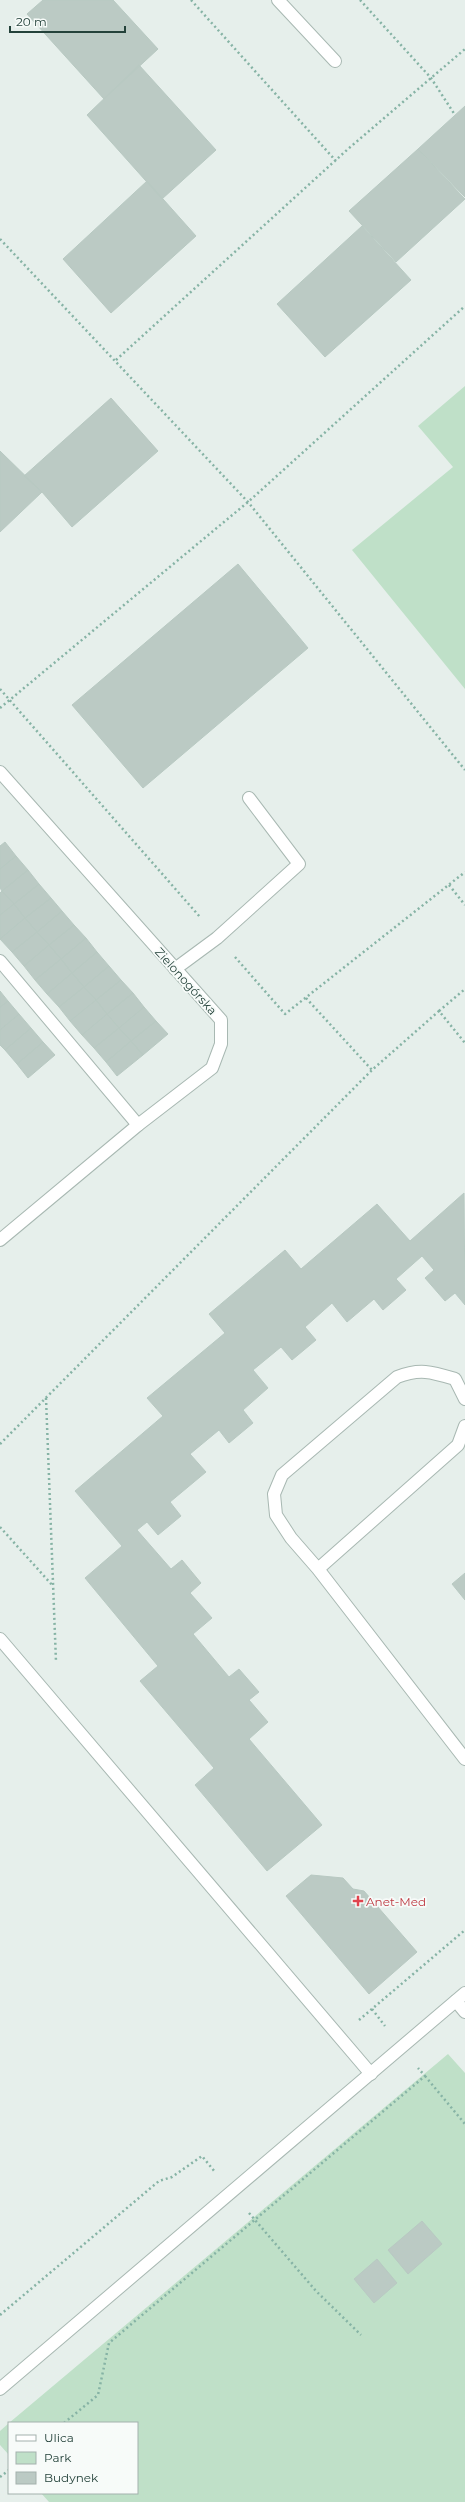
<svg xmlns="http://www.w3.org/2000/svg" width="465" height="2502" font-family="Montserrat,sans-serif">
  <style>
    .green { fill: #bfe0c8 }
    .building { fill: #bbcac4; stroke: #b8c9c2 }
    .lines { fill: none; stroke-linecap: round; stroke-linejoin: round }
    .lane-casing { stroke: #a8b8b2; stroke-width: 14 }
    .street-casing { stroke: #a8b8b2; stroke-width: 14 }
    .path { stroke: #86b3a5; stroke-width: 2.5; stroke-dasharray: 2 3; stroke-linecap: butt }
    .lane { stroke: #fff; stroke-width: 12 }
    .street { stroke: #fff; stroke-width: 12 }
    .health-dot { fill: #e0444e; stroke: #f7fbf9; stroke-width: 1.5 }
    .labels { text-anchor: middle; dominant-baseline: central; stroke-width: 3.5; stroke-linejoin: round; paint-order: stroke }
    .street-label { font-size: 12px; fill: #24423a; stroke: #f7fbf9 }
    .health-label { font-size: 12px; fill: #be3a42; stroke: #f7fbf9; text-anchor: start }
  </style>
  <rect width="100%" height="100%" fill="#e6efeb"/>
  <!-- green -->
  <path class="green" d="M465,386V689L352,550L453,467L418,426Z
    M448,2054L465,2073V2502H49L41,2493H137V2423H9Z
    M9,2423V2455L0,2445V2431Z"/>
  <!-- building -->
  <path class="building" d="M43,0H113L158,49L104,99L27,14Z
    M139,65L216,150L162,199L87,115Z
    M465,106V197L418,149Z
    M418,149L465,199L396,262L349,211Z
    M147,181L196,236L111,313L63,259Z
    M362,226L411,280L325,357L277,304Z
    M111,398L158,451L72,527L42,492L24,476Z
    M0,451L42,492L0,532Z
    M238,564L308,648L143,788L72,705Z
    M5,842L16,856L0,869V846Z
    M16,856L28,870L2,891L0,888V869Z
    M28,870L39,884L14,904L2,891Z
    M39,884L51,898L25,918L14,904Z
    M2,891L14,904L0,915V893Z
    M51,898L62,911L37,932L25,918Z
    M14,904L25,918L0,939V915Z
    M62,911L74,925L49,945L37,932Z
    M25,918L37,932L12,952L0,939Z
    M74,925L86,938L61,959L49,945Z
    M37,932L49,945L24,966L12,952Z
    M86,938L97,952L72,973L61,959Z
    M49,945L61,959L35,980L24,966Z
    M97,952L109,966L84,987L72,973Z
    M61,959L72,973L47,994L35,980Z
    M109,966L121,980L96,1000L84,987Z
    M72,973L84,987L59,1007L47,994Z
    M121,980L133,993L107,1014L96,1000Z
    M84,987L96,1000L70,1021L59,1007Z
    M0,991L8,1001L0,1007Z
    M133,993L144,1007L119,1028L107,1014Z
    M96,1000L107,1014L82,1035L70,1021Z
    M8,1001L19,1014L0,1030V1007Z
    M144,1007L156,1021L131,1041L119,1028Z
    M19,1014L31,1028L5,1050L0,1045V1030Z
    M107,1014L119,1028L94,1048L82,1035Z
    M156,1021L168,1034L143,1055L131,1041Z
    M31,1028L43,1042L17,1064L5,1050Z
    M119,1028L131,1041L106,1062L94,1048Z
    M131,1041L143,1055L117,1076L106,1062Z
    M43,1042L55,1055L28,1078L17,1064Z
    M464,1193L465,1305L455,1293L445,1301L425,1278L434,1270L422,1256L396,1279L406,1290L383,1310L374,1299L347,1322L332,1303L305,1327L316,1340L292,1360L281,1347L253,1370L268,1388L243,1410L253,1423L229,1443L219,1430L190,1454L206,1472L170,1502L181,1516L158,1535L147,1522L137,1530L171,1569L182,1560L201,1583L190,1593L212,1618L193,1634L229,1677L239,1669L259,1692L249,1700L268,1722L249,1739L322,1825L267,1871L195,1785L214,1768L140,1681L158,1666L85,1578L122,1546L75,1491L163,1416L147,1398L225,1333L209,1314L285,1250L301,1269L377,1204L410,1241Z
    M465,1573V1600L452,1584Z
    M311,1875L343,1878L353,1889L364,1891L417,1952L369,1994L286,1896Z
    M422,2221L442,2244L408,2274L388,2250Z
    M377,2259L397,2283L374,2303L354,2279Z"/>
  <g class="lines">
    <!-- lane casing -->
    <g class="lane-casing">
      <path id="lane" d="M278,0L335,61
        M0,961L138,1125
        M175,969L217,938L299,864L249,798
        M465,1399L455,1379C432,1372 420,1368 397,1377L282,1475L274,1494L276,1515L291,1538L318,1569L465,1759
        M318,1569L458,1445L465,1426
        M0,1639L371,2074
        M456,2001L465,2012"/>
    </g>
    <!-- street casing -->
    <g class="street-casing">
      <path id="street" d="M0,772L221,1020V1044L212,1068L138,1125L0,1240
        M0,2389L465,1993"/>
    </g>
    <!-- path -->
    <path class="path" d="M191,0L336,161
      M360,0L431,78L455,115
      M0,239L248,502L465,770
      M116,360L348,149L465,49
      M0,689L200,917
      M0,708L248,502L465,306
      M449,885L465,905
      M235,957L285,1014L465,872
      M306,998L372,1070
      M439,1011L465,989
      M46,1398L56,1662
      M0,1444L372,1070L439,1011L465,1043
      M0,1527L53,1586
      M372,2009L385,2026
      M359,2020L465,1930
      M425,2076L465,2124
      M249,2213L316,2291L361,2335
      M0,2315L159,2181L172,2177L202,2156L215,2172
      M64,2423L98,2395L109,2343L425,2076L418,2068
      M0,2477L9,2470"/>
    <!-- lane -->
    <use href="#lane" class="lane"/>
    <!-- street -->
    <use href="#street" class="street"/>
  </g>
  <!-- markers -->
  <path class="health-dot" d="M356 1895h4v4h4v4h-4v4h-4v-4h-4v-4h4z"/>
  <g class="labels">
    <!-- street labels -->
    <g class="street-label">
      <text transform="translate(186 981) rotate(48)">Zielonogórska</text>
    </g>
    <!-- health labels -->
    <g class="health-label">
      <text x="366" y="1901">Anet-Med</text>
    </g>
  </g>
  <!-- legend -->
  <rect x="8" y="2422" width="130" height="72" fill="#f7fbf9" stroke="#a3b1ad"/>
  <rect x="16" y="2435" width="20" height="6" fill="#ffffff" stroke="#a3b1ad"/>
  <text x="44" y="2442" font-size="12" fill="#24423a">Ulica</text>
  <rect x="16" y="2452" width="20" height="12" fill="#bfe0c8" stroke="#a3b1ad"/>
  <text x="44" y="2462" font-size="12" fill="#24423a">Park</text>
  <rect x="16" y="2472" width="20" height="12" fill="#bbcac4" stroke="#a3b1ad"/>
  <text x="44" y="2482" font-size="12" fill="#24423a">Budynek</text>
  <!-- scale -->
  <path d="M10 26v6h115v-6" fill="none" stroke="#24423a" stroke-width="2"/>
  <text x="16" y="26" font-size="12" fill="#24423a" stroke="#f7fbf9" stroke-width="3" paint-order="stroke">20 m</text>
</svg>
